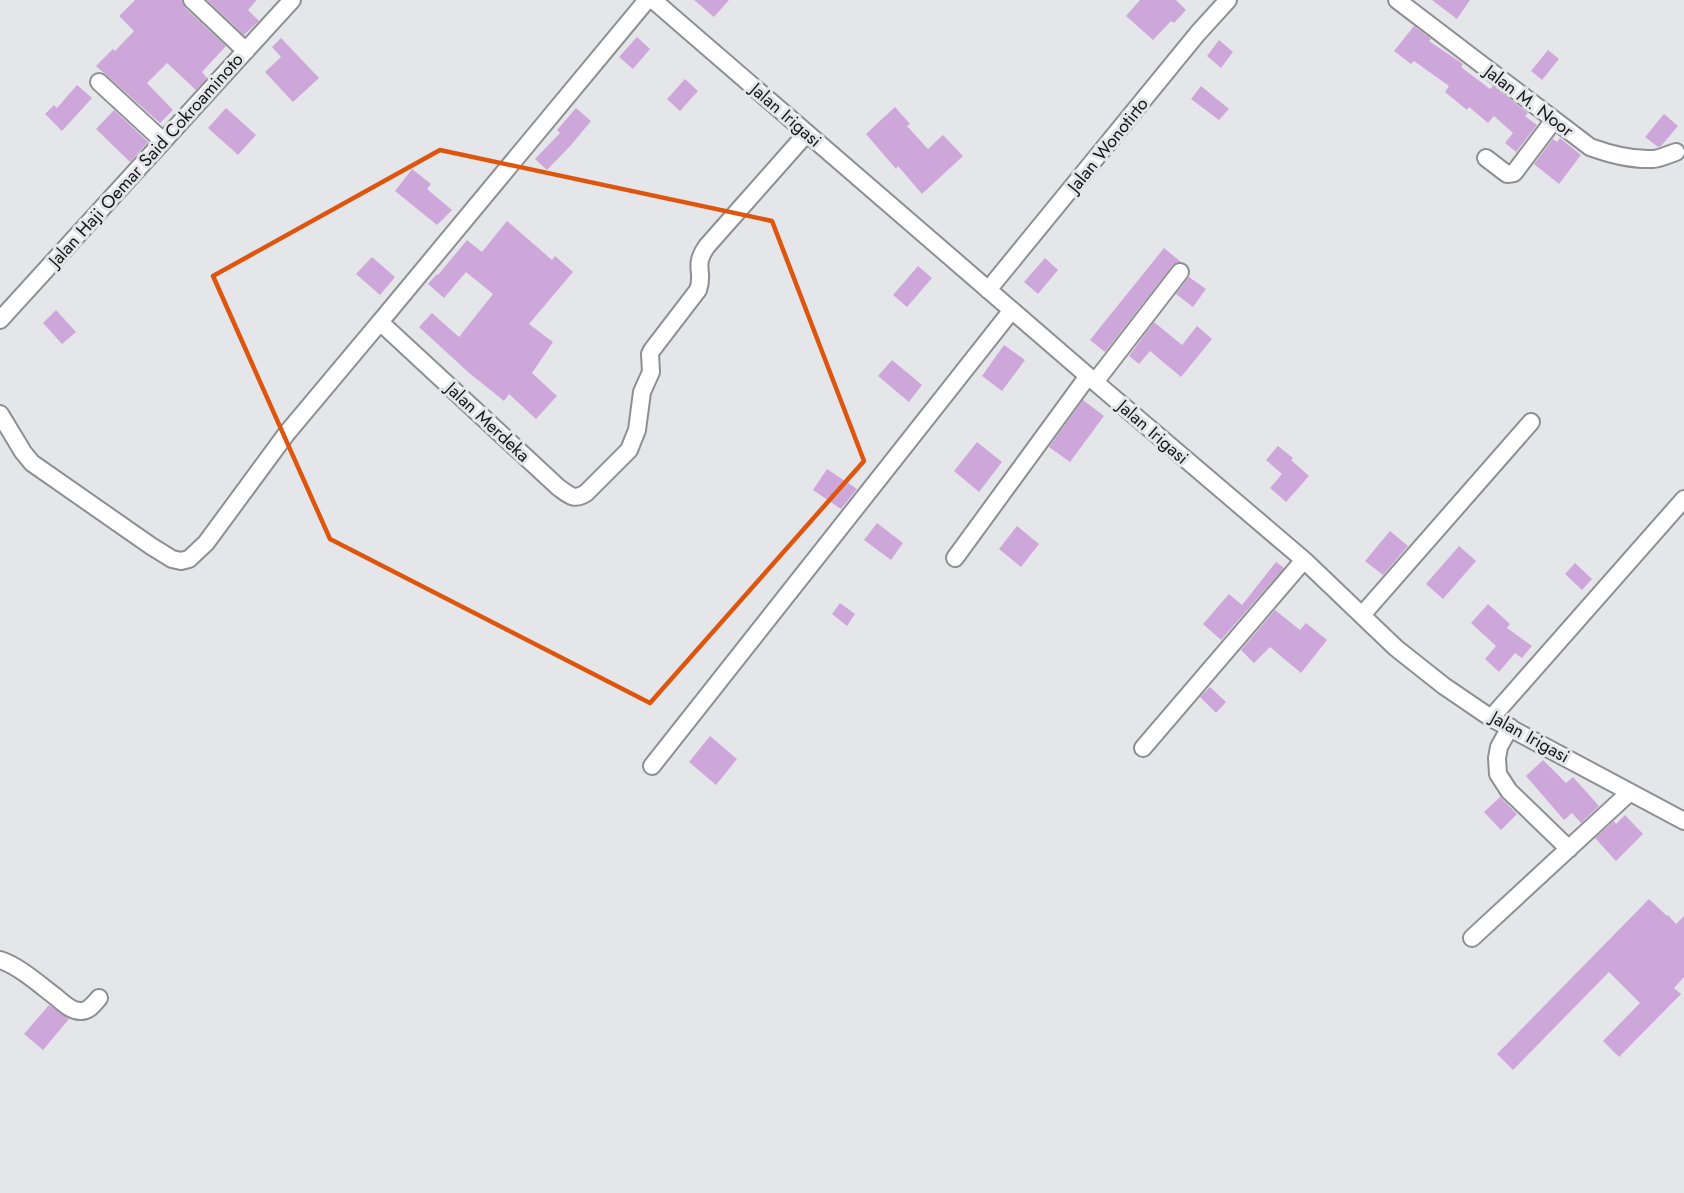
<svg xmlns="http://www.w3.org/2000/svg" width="1684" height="1193" font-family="Jost,sans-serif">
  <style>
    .building { fill: #cea7da }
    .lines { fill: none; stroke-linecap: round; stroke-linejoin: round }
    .minor-casing { stroke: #8e8f92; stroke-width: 20 }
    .minor { stroke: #fff; stroke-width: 16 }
    .marked { fill: none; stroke: #de560d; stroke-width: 4.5; stroke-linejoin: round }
    .labels { text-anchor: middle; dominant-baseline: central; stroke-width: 6; stroke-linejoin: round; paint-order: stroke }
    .street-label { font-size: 18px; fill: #171719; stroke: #e5e6ea }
  </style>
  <rect width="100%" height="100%" fill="#e5e6ea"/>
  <!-- building -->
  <path class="building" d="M135,0H182L185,8L226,46L202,72L207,78L196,90L167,63L147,83L173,110L160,123L96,66L113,49L115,51L134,31L119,16Z
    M207,0H257L248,10L259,21L244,35Z
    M694,0H729L714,17Z
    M1140,0H1176L1186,10L1174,23L1171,21L1153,40L1126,16Z
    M1432,0H1470L1457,19Z
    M1414,26L1431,39L1429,41L1463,64L1461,67L1490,89L1493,86L1528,113L1525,116L1537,125L1516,152L1505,143L1513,133L1494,116L1488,123L1469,107L1467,110L1445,92L1449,86L1414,61L1411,64L1394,51Z
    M637,37L650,49L633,69L619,57Z
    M281,38L319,78L293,102L265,72L281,57L272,47Z
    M1219,40L1233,52L1221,68L1207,56Z
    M1548,50L1559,59L1542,80L1531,71Z
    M685,79L698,91L680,111L667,99Z
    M77,85L92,98L62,131L45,114L54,105L57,108Z
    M1201,86L1229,109L1219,120L1191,99Z
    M895,107L910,124L907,126L928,149L943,135L963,156L922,194L898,166L896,169L866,134Z
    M226,108L256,135L238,155L208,128Z
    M576,108L591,121L571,145L547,170L535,159L560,133L557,130Z
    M114,110L148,142L130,162L96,129Z
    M1664,114L1678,126L1661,146L1658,147L1645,137Z
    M1560,138L1581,155L1559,184L1534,164L1553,139L1557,142Z
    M412,169L431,184L427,189L452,210L437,225L395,191Z
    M507,221L552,260L555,256L573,272L529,324L553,342L532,373L557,396L536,419L509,394L504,401L468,372L419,327L432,313L459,337L493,294L466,272L444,298L428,284L437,274L438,275L467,240L482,252Z
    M1164,248L1181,262L1176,263L1172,266L1105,352L1090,340Z
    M372,257L395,277L380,295L356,274Z
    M1045,258L1058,270L1038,294L1024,282Z
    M918,266L932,278L907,307L893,295Z
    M1189,277L1206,289L1193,307L1176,294Z
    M56,310L76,332L62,344L43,323Z
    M1154,322L1182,345L1197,326L1212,339L1181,377L1150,351L1139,364L1129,356Z
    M1004,345L1025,360L1002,391L982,376Z
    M892,360L922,385L909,402L878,376Z
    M1083,400L1104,416L1070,462L1049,447Z
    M977,442L1002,462L979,492L954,471Z
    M1278,446L1293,458L1291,460L1309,476L1286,502L1270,488L1282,474L1266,460Z
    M827,469L857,489L841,509L813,490Z
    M877,523L903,543L891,560L864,540Z
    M1017,526L1039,544L1021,567L999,549Z
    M1390,531L1408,546L1383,575L1365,561Z
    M1459,546L1476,561L1443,599L1426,584Z
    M1276,562L1284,568L1221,640L1203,624L1229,594L1242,605Z
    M1575,563L1592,579L1582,590L1565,574Z
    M840,603L855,614L847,626L832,614Z
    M1488,604L1510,624L1507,628L1532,646L1522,658L1515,653L1499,672L1485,659L1496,646L1471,623Z
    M1275,610L1300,630L1306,623L1327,640L1301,673L1270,647L1254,663L1241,650Z
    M1210,687L1226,702L1216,713L1200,697Z
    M710,736L737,759L716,785L689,762Z
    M1543,760L1566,783L1573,777L1599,806L1581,823L1572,813L1564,820L1526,776Z
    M1500,797L1517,814L1501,830L1484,812Z
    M1625,815L1643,834L1616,861L1595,838L1614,821L1616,824Z
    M1649,899L1667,916L1668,915L1676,924L1684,916V977L1674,988L1681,994L1619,1057L1603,1041L1640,1003L1609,972L1513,1070L1497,1054Z
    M49,1005L69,1019L43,1050L24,1034Z"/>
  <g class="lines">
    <!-- minor casing -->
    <g class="minor-casing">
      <path id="minor" d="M192,0L246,51
        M647,0L380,322L558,487C569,495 574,501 586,493L629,450L637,430L642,392L651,372L650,354L652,350L698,290C705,271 692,267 707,246L807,133
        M653,0L1095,382L1304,560L1396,648L1444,686L1491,718L1684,821
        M1397,0L1590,147C1609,154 1631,160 1653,159C1660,159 1669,154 1676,152
        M99,82L163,141
        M1486,158L1507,174L1514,173L1554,120
        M988,290L1198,33L1228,0
        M0,320L292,0
        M1095,382L1180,272
        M0,414L23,452L32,463L151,546L172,559L181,561L189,559L206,543L287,433L380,322
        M955,558L1088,376
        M1362,615L1531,422
        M1491,718L1684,499
        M1510,727L1499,747L1497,758L1498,774L1509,791L1569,849
        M1143,748L1304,560
        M652,766L1012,310
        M1472,938L1630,792
        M0,960C19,966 40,985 56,997C62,1002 71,1011 80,1011C88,1012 94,1004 99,998"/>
    </g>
    <!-- minor -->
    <use href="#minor" class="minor"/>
  </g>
  <!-- marked area -->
  <path class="marked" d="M440,150L772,221L864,461L650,703L330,539L213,276Z"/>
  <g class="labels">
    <!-- street labels -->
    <g class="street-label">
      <text transform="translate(1529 101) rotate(37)">Jalan M. Noor</text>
      <text transform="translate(786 115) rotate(41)">Jalan Irigasi</text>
      <text transform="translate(1108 145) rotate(-51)">Jalan Wonotirto</text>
      <text transform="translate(146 160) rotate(-48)">Jalan Haji Oemar Said Cokroaminoto</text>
      <text transform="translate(488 422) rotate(43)">Jalan Merdeka</text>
      <text transform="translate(1153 432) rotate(41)">Jalan Irigasi</text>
      <text transform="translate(1530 737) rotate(29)">Jalan Irigasi</text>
    </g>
  </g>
</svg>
